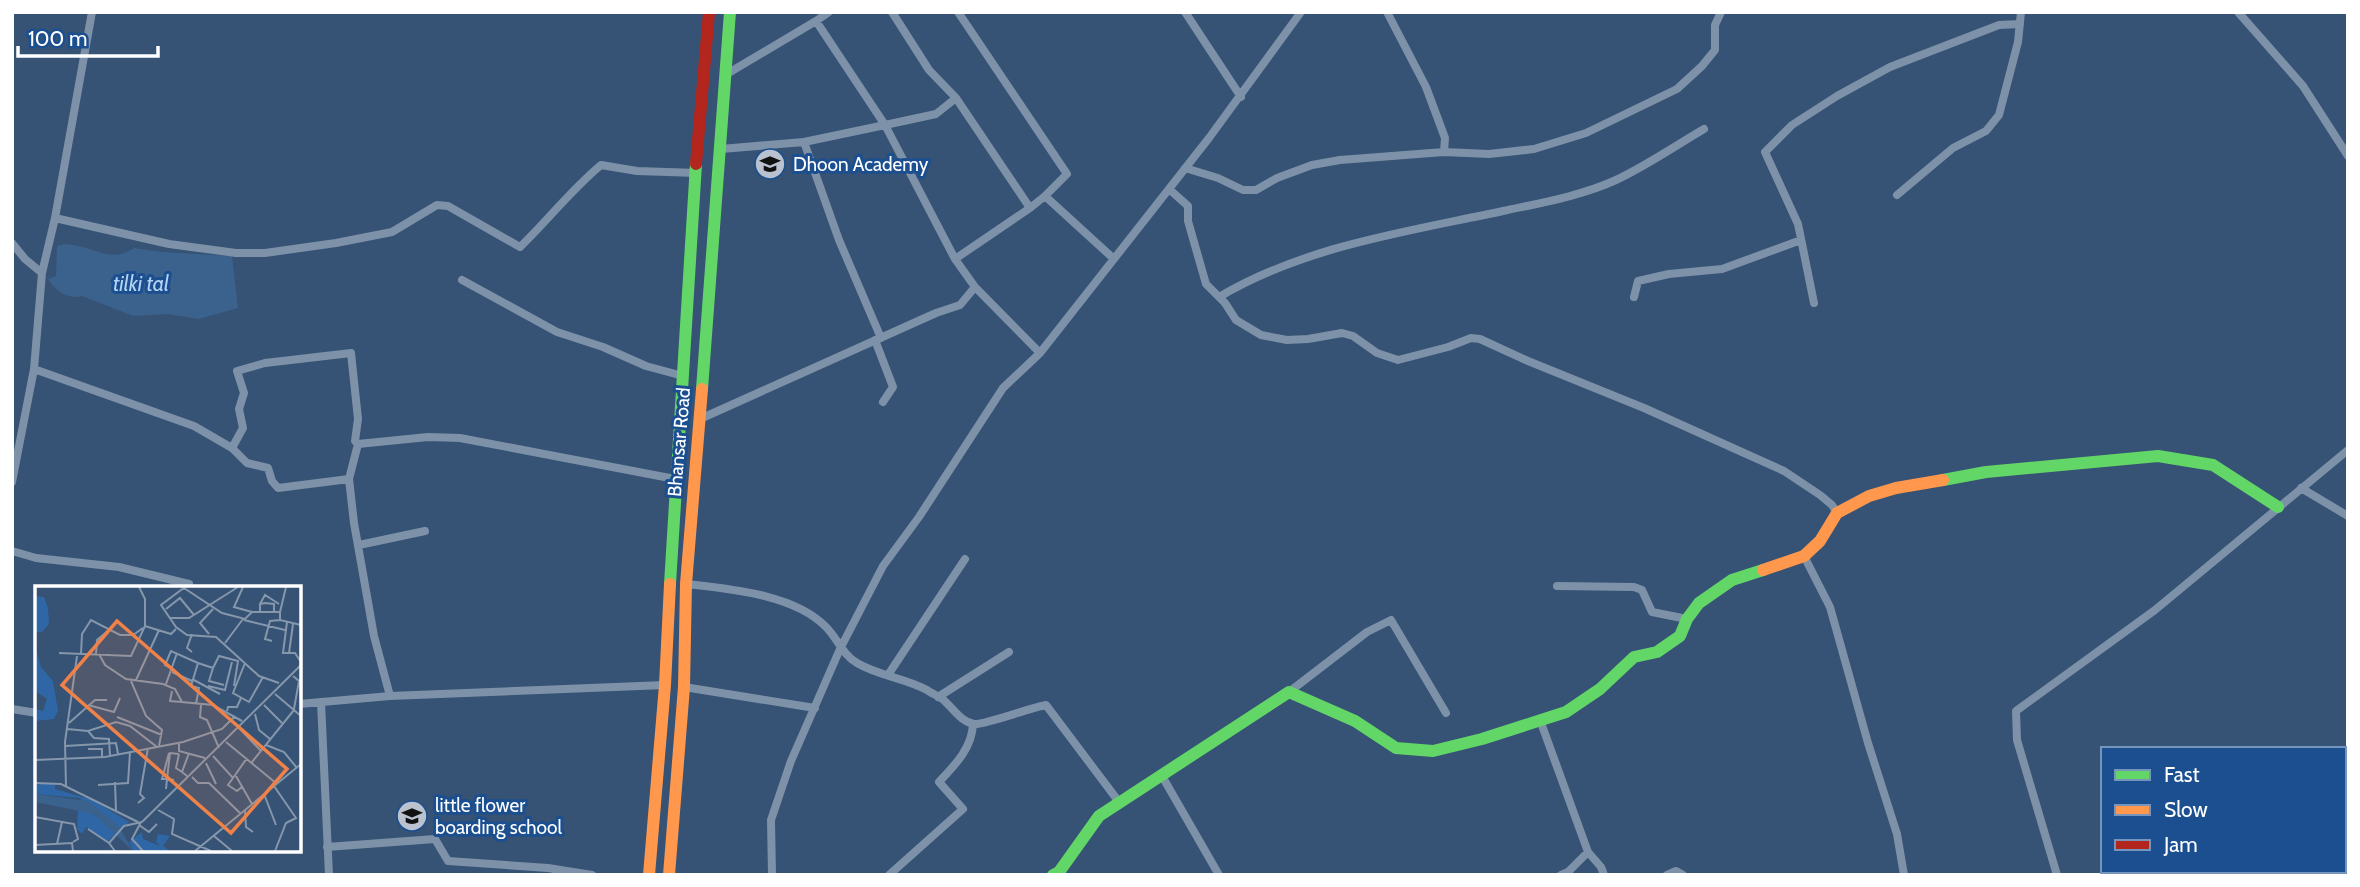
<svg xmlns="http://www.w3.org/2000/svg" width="2360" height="887" font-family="Cabin,sans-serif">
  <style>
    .water { fill: #3b618d }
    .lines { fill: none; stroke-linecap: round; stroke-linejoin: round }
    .street { stroke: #7d92a8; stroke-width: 8 }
    .fast { stroke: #63d668; stroke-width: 12 }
    .slow { stroke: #ff974d; stroke-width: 12 }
    .jam { stroke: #b3261e; stroke-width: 12 }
    .labels { text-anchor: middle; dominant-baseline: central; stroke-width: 6; stroke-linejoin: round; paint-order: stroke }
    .poi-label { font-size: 19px; fill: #fff; stroke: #1b4f8f; text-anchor: start }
    .street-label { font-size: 19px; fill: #fff; stroke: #1b4f8f }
    .water-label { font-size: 21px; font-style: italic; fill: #b5d3f5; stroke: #1b4f8f }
    .inset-road { fill: none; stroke: #8697ac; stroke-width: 2 }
    .view { fill: #ee8249; fill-opacity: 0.15; stroke: #ee8249; stroke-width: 3.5 }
    .inset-edge { fill: none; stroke: #fff; stroke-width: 3.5 }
  </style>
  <rect width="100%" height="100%" fill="#365274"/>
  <!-- water -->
  <path class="water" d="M64,244C90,244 110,265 134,248L162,252L232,256L238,308L199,319L167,314L133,316L82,296C68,300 55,291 48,279L56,276L57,246Z"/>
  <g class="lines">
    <!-- street -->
    <path class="street" d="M892,12L929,70L956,98L1030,208L955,259
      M958,12L1067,174L1045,196
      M1185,12L1241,97
      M1387,12L1426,87L1445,138L1444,152
      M2238,12L2303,86L2348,156
      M816,21L829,12
      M725,75L816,21L885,125L936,114L956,98
      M804,142L885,125L955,259L975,287
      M721,149L804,142L839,240L881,338
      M1185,168L1218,178L1243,190H1256L1277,178L1312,165L1340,160L1444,152L1489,154L1534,149L1586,133L1677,89L1702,66L1715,50V25L1721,12
      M1169,189L1188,206V221L1206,284L1225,303L1236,320L1261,335L1287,340L1308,339L1342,333L1353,336L1377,353L1398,360L1448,347L1471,338L1480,339L1528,361L1644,408L1784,471L1820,495L1832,505L1837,513
      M1897,195L1953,148L1986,131L1999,115L2018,42L2021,12
      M1030,208L1045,196L1114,259
      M55,218L169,244L236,253H265L336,243L392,232L437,205L448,206L520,247C548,220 571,190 601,165L637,171L697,173
      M12,243L25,259L42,273
      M462,280L557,332L603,347L646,366L683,376
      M1219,297C1305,246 1406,232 1503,211C1540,203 1581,196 1616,180C1646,166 1675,146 1704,129
      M1634,297L1638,281L1669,274L1722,269L1801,240
      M1814,303L1798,224L1765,152L1792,125L1837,96L1890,67L1999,25L2020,24
      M875,340L893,387L883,402
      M34,369L194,426L232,448L247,463L268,468L272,481L278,488L349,479
      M700,419L936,313L960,305L975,287L1040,353
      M232,448L243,428L239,409L244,393L237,371L265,363L351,353L358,419L355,441L358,444
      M12,482L34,369L42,273L55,218L92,12
      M2301,488L2348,516
      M359,545L425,531
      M12,551L36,558L119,567L189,584
      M1804,556L1830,607L1868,743L1897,834L1904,875
      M686,584C729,589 794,594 826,627C838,639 842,654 857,663C879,676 905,678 927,690C931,693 936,695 941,698C952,706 960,722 974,724C985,725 1029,708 1046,705L1119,802
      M1557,586L1634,587L1642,590L1652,612L1687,619
      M888,675L965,559
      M684,687L815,708
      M1289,692L1367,632L1391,620L1446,713
      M390,696L374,636L354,523L349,479L358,444L428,437L460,438L675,479
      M938,697L1009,652
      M321,702L329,875
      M299,704L390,696L665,685
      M12,709L37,713
      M1540,720L1588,852L1601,867L1604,875
      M1162,776L1219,875
      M2344,793H2348
      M327,847L435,839L448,861L548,868L592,875
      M772,875L771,820L791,761L840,649L883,566L919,517L1003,388L1040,353L1209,138L1301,12
      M889,875L963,809L939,782C955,765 972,748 973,724
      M1561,875L1568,872L1588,852
      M1667,875L1676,871L1683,875
      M2057,875L2017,740L2016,711L2155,610L2348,450
      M2157,875L2162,871"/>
    <!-- fast -->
    <path class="fast" d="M702,389L730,12
      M1943,480L1986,472L2158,456L2213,465L2278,507
      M670,584L696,164
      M1053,875L1059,872L1099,816L1289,692L1355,721L1396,748L1433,751L1482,739L1566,712L1600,689L1634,657L1657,652L1680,636L1687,619L1699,603L1732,580L1763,570"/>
    <!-- slow -->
    <path class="slow" d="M1763,570L1804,556L1820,541L1837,513L1869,496L1896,488L1943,480
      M649,875L665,685L670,584
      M669,875L684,687L686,584L702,389"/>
    <!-- jam -->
    <path class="jam" d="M696,164L709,12"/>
  </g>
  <!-- icons -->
  <defs>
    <g id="school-disc" transform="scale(1.575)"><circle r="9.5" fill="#b9c2ce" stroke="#1b4f8f"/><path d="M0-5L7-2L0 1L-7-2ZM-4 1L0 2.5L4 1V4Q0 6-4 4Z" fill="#111"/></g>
  </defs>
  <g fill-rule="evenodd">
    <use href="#school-disc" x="770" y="164"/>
    <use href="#school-disc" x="412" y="816"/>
  </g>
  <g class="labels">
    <!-- poi labels -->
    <g class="poi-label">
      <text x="793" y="164">Dhoon Academy</text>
      <text x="435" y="805">little flower<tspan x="435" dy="22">boarding school</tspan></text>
    </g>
    <!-- street labels -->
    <g class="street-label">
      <text transform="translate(679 442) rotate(-85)">Bhansar Road</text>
    </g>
    <!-- water labels -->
    <g class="water-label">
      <text x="141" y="283">tilki tal</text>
    </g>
  </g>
  <!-- overview -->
  <g transform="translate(35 586)">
    <rect width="266" height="266" fill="#365274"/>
    <path d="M0,10L9,11L13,22L14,38L7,46H0ZM0,59L6,81L18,95L23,125L19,133L0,135V123L8,125L12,113L0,105ZM5,198H20V203L58,214L94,236L86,243L44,212L0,208V199ZM43,222L59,228L81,248L72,256L51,241L47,248L42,243ZM107,246L108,253L125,260L121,256L123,248L135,250L128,260L135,265H98L94,256Z" fill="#2f66a5"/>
    <path d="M0,208L53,215L84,240L98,265L59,228L0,216Z" fill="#3b618d"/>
    <path class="inset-road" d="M150,1L126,19L141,41L152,49L181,51L224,90L244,97M208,1L199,21L217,26M149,2L187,27L210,33L217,26H245V34L266,39M225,18L230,9L244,18M131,23L145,12L159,29M225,26V18L230,17L239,18V26M245,26L251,1M135,32H154L203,1M209,34L250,44M252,36L248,67H260L266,76M110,40L136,48L141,43M157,48L152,62L157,66M174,48L165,37L178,23M237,55L230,53L235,35L245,34M190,57L208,33M24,67L96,70L110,40V13L104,1M254,67L258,38M46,68L47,48L56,34L85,49H98L108,42M61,68L62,54L75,43M64,68L70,79L91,93L128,98L140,103L147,116L178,119L207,135M210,77L198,107L214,116L228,91M136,82L130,79L136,65L163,77M178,82L184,70L203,75L199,100M137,86L157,95M258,90L264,95L259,123M157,93L185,108M101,94L124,44M96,95L111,130L127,144L124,160M131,98L142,67M173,100L190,104L197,76M137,105L135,115L147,116M240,108L266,130M161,118L164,102L156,100L163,77L178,82L174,95L189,99M53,119L79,126L85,112M166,119L165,131L172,134L184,162M229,119L247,137M192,125L193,121H202L206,112M220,128L224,144L235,153M82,131L127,149M34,137L60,114H72M32,143L53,145L81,136L95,140L122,161M205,143L226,165M53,145L59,152L74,153L75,170M144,156V165L170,172M191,156L242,198M231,159L249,166L262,182M30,160L81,157L83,168M53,163H67V171M144,168L141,182L147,186M178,170L198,192L212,172M0,174L70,171L148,156L187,143L200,130M217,176L259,124M171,177L181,198M152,190L147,186L154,167M201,190L217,218M157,191L163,197H174L206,228M198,192L193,199L202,205L208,200M139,194L132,193L135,167L144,168M80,196L81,225M0,197L26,198L103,236M63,199L93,197L95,166M239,200L261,232L251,237L240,265M31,201L30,156L42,70M131,203L132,193H127L134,167M229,208L241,239M103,217L109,212L105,208L113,162M123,224L139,233L137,248L176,265M210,224L211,241L218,246M0,231L39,238L43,253L38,256M106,236L97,253L108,265M107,236L266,79M104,239L114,246L122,238M53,243L74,257M179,250L197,265M22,258L27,236M0,259L37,257L38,265M80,265L74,257L89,240L107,236M160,265L266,178"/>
    <path class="view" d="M82,35L252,183L196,247L27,99Z"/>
    <rect width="266" height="266" class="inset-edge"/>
  </g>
  <!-- border -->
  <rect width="2360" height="887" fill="none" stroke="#ffffff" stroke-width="28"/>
  <!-- legend -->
  <rect x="2101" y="747" width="245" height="126" fill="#1b4f8f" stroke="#7695bc" stroke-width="2"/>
  <rect x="2115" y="770" width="35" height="10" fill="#63d668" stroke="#7695bc" stroke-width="2"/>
  <text x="2164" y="782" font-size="21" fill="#ffffff">Fast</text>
  <rect x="2115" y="805" width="35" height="10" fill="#ff974d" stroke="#7695bc" stroke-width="2"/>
  <text x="2164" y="817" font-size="21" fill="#ffffff">Slow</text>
  <rect x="2115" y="840" width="35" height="10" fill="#b3261e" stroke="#7695bc" stroke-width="2"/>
  <text x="2164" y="852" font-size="21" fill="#ffffff">Jam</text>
  <!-- scale -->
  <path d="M18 46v10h140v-10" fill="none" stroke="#ffffff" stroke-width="3.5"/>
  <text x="28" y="46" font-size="21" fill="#ffffff" stroke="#1b4f8f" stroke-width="5" paint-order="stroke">100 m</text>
</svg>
